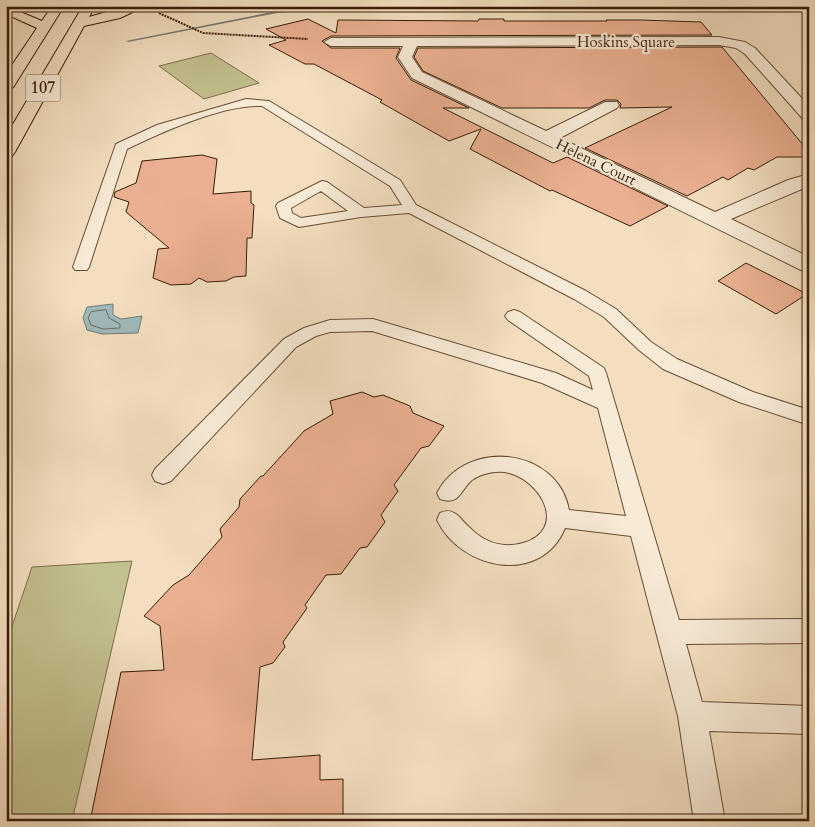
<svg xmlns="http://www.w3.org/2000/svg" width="815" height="827" font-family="Cardo,serif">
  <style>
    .green { fill: #c2c08e; stroke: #7e6e4a }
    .water { fill: #9fbabc; stroke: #767b74 }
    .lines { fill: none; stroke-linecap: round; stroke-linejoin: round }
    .shore { stroke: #6c6c62; stroke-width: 1 }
    .stream { fill: #767b74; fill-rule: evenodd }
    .building { fill: #eab091; stroke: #391d07 }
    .service-casing { stroke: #684e35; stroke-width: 2 }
    .minor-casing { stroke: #684e35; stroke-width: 2 }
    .primary-casing { stroke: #391d07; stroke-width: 2 }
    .path { stroke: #391d07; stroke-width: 2; stroke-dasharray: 2 1; stroke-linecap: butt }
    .service { fill: #f7ead6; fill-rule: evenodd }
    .minor { fill: #f7ead6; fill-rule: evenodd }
    .primary { fill: #f3dfc0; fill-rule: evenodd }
    .labels { text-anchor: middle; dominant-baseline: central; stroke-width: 4.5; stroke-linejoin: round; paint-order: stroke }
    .far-street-label { font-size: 15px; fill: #391d07; stroke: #f7ead6 }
    .shield { fill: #f7ead6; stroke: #725a45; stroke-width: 1 }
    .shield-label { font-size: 16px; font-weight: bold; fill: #391d07 }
  </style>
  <rect width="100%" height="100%" fill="#f3dfc0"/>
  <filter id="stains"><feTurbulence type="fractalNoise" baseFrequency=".004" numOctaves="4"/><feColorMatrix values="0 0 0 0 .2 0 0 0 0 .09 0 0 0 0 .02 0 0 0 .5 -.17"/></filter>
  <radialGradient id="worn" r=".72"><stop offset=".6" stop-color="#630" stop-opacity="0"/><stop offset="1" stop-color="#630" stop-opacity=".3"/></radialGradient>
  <!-- green -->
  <path class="green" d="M211,53L259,83L204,99L159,66Z
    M132,561L72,821H6V644L32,567Z"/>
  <!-- water -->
  <path class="water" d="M113,304V315L121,319L142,316L138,333L102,334L87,330L83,318L87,307Z"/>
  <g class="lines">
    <!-- shore -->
    <path class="shore" d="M106,310L109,318L120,324V328L103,329L91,325L88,318L91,312Z"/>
    <!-- stream -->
    <path class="stream" d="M312,6H738L317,8L277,13L128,42L126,41L277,11Z"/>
  </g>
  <!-- building -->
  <path class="building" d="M308,19L336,33L338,20L478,21L479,19H504V21H607L606,20H640L701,22L712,35L331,36L322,41L331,48H400L396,58L411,80L469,108H443L553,163L567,157L668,206L630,226L552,190L550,191L470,149L481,129L449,141L380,102L382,100L314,64H305L269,45L286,40L266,29Z
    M722,47L809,152V157H777L754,170L748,168L728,180L723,177L687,196L585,148L672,107L620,108L621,104L617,100H605L589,108H502L423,71L414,57L418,48Z
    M202,155L217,159L213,194L251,191V203L254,205L253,221L252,238H247L246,276L234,277L226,281L207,282L199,278L191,284L171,285L153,278L158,249L169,248L126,212L129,202L114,197L115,192L136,183L142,161Z
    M746,263L807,294L776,314L718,281Z
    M362,392L374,397L383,395L410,406L413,413L444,426L429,446L421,448L394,485L398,491L381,515L385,522L367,547L360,548L341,574L326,575L305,605L307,608L283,642L285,647L273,663L260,667L252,760L320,755V780L343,779V821H90L121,672L164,670L160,626L144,616L173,585L189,575L222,537L220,529L239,507L240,499L261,476H263L304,431L333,414L330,401Z"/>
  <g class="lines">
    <!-- service casing -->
    <g class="service-casing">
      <path id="service" d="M246,99L269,101L400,180L416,205L586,291L616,309L651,342L677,359L753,392L809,410V425L739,402L663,369L639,350L604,317L574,299L409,213L361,217L299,227L280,218L276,206L278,203L322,181L327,182L364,208L402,205L390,186L262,106C224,104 162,132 127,149L89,267L87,270H75L73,267L116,144L157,125ZM321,191L348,211L301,218L292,213L291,208Z
        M514,310L520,312L604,368L606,373L679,620L809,619V643L686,644L702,702L809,706V734L709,731L725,821H694L678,716L631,536L565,528C541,586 461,570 437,520L440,513C445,511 449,510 454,513C459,515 463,522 468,526C483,542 502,549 523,543C567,530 543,482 509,473C498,470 482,473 472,480C460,490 460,506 440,499L437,493C466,437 558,448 569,510L626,516L598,408L542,383L372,331L330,332L316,336L296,347L171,481L163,484L155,481L152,475L155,469L284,339L304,328L330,320L373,319L556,373L593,390L589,376L508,320L505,316L508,312Z"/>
    </g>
    <!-- minor casing -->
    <g class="minor-casing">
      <path id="minor" d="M719,37L745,42L755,48L809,106V121L803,119L745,54L736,48L719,45L417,46L412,57L422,72L546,131L605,102H617L619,105L617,108L560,138L715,212L788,180L809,174V186L731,219L809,257V272L801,270L412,78L398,57L403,46H331L324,42L331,38Z"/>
    </g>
    <!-- primary casing -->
    <g class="primary-casing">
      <path id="primary" d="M6,6L42,21L52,6H64L14,86L11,89L6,91V74L37,28L6,14Z
        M83,6H95L89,17L127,6H145L120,18L84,26L15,152L12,156L6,157V136Z"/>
    </g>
    <!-- path -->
    <path class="path" d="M159,13L203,33L308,39"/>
    <!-- service -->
    <use href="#service" class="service"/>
    <!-- minor -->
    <use href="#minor" class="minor"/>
    <!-- primary -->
    <use href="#primary" class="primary"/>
  </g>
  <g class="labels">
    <!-- far-street labels -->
    <g class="far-street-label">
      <text x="626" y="42">Hoskins Square</text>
      <text transform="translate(596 162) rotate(26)">Helena Court</text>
    </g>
    <!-- shield labels -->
    <rect class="shield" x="25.5" y="74.5" width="35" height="27" rx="4"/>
    <g class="shield-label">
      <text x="43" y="88">107</text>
    </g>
  </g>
  <!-- margin -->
  <rect width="815" height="827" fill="none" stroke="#f3dfc0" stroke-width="25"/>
  <rect x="8" y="8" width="800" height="812" fill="none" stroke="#391d07" stroke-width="2.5"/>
  <rect x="12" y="12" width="790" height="802" fill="none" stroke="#391d07"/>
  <rect width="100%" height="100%" filter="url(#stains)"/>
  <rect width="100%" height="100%" fill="url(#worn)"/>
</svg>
